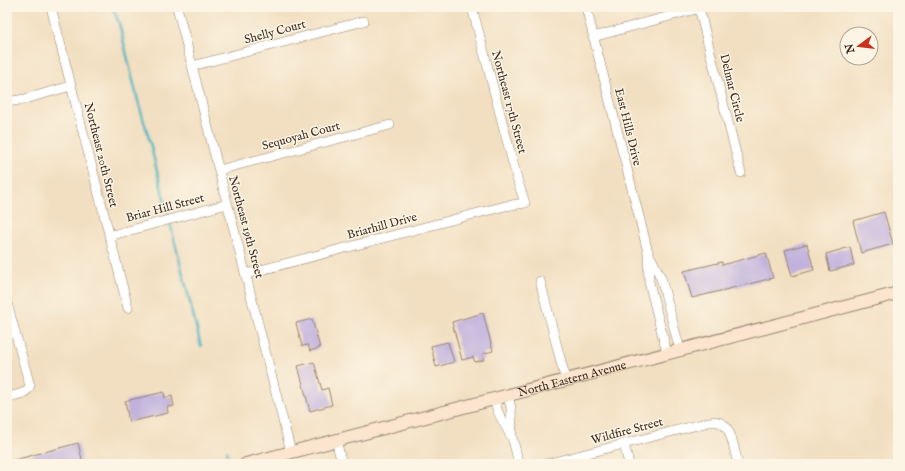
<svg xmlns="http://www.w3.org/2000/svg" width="905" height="471" font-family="'IM FELL English',serif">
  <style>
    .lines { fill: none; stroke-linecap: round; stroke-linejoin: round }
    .stream { stroke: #45b2c2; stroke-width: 2.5 }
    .building { fill: #c1b1dd }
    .street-casing { stroke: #968470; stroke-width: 10 }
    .secondary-casing { stroke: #968470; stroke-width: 14 }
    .street { stroke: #fff; stroke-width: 9 }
    .secondary { stroke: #fce5cf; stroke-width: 12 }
    .labels { text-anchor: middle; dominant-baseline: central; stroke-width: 3; stroke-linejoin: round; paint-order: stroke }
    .street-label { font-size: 12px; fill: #3b2a1e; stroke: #fcf5e5 }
  </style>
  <rect width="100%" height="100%" fill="#fcf5e5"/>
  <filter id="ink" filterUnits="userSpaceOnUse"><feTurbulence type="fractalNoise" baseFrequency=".025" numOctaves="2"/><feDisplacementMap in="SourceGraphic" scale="8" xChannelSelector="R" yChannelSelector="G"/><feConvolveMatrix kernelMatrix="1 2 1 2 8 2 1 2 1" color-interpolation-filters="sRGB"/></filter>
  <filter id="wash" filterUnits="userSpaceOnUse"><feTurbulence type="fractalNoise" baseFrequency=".012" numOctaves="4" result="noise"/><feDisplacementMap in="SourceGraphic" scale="16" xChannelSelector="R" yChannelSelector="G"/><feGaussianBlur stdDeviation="0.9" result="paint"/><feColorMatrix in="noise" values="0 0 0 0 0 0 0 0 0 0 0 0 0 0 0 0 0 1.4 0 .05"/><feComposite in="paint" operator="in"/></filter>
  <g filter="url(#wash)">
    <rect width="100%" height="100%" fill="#f2dfc1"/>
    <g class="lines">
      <!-- stream -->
      <path class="stream" d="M112,7L119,23L138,101L148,135L201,346
        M227,451V454"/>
    </g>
    <g id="blocks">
      <!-- building -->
      <path class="building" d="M884,212L893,244L861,253L853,221Z
        M807,244L814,270L792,276L785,250Z
        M850,247L854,265L830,271L826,254Z
        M766,253L773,278L692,298L684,271L722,262V265Z
        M483,313L493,351L482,354L484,360L475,362L473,357L462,360L452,322Z
        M312,319L320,348L310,351L308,345L302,346L296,323Z
        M448,342L454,362L436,367L431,346Z
        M314,362L322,390L328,388L332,405L310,411L298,366Z
        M164,392L165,398L172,396L174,406L167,407L168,413L129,422L125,401Z
        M78,443L82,459L80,463L74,464H7V462Z"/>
    </g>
  </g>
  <g filter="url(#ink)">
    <use href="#blocks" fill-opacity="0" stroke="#968470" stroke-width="1"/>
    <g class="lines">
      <!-- street casing -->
      <g class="street-casing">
        <path id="street" d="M51,7L128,308
          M177,7L291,452
          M586,7L648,252L661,278L680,350
          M699,8L741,173
          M593,37L703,7
          M192,66L364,21
          M7,102L25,99L71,86
          M219,170L390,125
          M109,236L227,204
          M648,255L649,282L667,353
          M246,274L505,206L525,203L518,182L472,7
          M540,281L566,381
          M7,303L30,386C26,395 15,395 7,397
          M508,396L511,408L512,437
          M494,399L498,412L513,440L519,464
          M336,440L342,464
          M624,444L629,464
          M546,464L709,422C714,421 720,421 724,425C732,431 735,454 738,464"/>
      </g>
      <!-- secondary casing -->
      <g class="secondary-casing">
        <g id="secondary">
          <path id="s1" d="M246,464L898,293"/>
        </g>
      </g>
      <!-- street -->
      <use href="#street" class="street"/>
      <!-- secondary -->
      <use href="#secondary" class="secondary"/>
    </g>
  </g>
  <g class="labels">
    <!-- street labels -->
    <g class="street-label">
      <text transform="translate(275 32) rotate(-15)">Shelly Court</text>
      <text transform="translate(732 88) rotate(76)">Delmar Circle</text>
      <text transform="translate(509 102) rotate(75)">Northeast 17th Street</text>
      <text transform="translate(628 127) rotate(76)">East Hills Drive</text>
      <text transform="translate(301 136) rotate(-15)">Sequoyah Court</text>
      <text transform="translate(101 155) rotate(76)">Northeast 20th Street</text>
      <text transform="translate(165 208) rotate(-15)">Briar Hill Street</text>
      <text transform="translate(382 226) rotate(-15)">Briarhill Drive</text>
      <text transform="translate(246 227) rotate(75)">Northeast 19th Street</text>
      <text stroke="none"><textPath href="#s1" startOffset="337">North Eastern Avenue</textPath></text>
      <text transform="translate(627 431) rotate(-15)">Wildfire Street</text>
    </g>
  </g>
  <!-- margin -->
  <rect width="905" height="471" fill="none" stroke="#fcf5e5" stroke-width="24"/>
  <!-- north arrow -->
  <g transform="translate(859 46) rotate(255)"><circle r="19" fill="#fcf5e5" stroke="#afa495"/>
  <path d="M0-3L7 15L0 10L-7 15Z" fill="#c8321e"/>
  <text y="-6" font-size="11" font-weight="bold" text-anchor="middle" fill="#3b2a1e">N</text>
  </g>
</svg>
